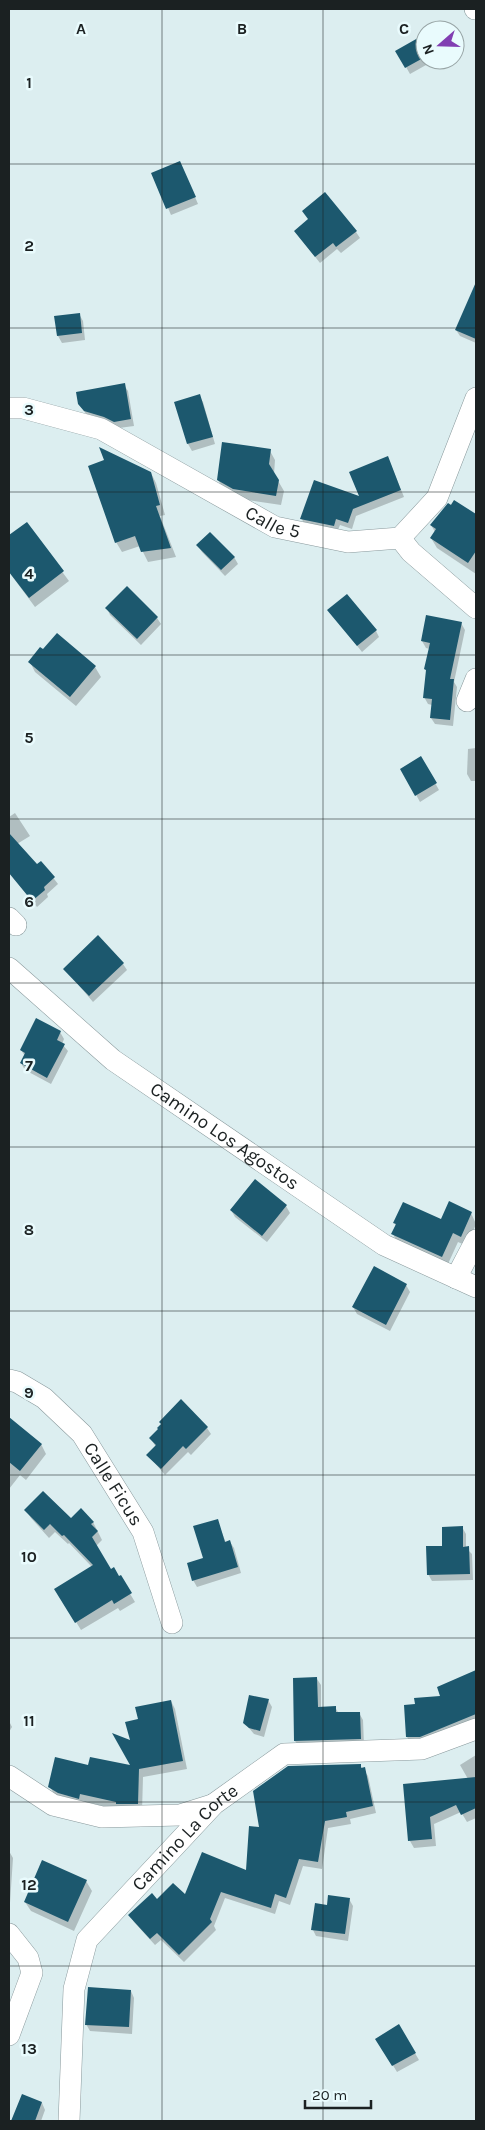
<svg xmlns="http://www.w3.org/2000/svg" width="485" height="2130" font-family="Karla,sans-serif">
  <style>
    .shadow { fill: #0003 }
    .building { fill: #1c586e }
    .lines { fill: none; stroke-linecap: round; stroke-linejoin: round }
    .minor-casing { stroke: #89999c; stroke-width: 22 }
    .minor { stroke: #fff; stroke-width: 21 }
    .grid { fill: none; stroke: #1b2122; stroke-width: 1; stroke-opacity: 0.55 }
    .labels { text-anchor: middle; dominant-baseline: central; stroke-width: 5; stroke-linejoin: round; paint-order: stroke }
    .street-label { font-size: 19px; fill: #1b2122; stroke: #e9fbfd }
    .grid-label { font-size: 16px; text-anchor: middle; font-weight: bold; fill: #1b2122; stroke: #e9fbfd; stroke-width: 5; stroke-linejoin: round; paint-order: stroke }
  </style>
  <rect width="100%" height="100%" fill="#dceef0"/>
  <!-- shadow -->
  <path class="shadow" d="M425,43V60H435L410,74L397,51Z
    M180,162L198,204L171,215L153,173Z
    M309,220L356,232L360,238L341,253L337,249L320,263L295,231Z
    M471,298L476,300V343L460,336L456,330Z
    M79,314L83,321L85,340L62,343L58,336L56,317Z
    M124,385L128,391L134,426L119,428L89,418L79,404Z
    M199,396L203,402L215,444L192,451L188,444L175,403Z
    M270,451L275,460L274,474L284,491L281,505L240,499L224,490L218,480Z
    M391,465L404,497L356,516L352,529L340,525L337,532L305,526L302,519L361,498Z
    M151,473L156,483L165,515L160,516L176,557L148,562L140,546L122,552L116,542Z
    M454,501L476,516V574L437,548L431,538L435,532L431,525Z
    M26,523L69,581L35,607L9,572V537Z
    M198,546L234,557L238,564L225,576L202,552Z
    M107,608L157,618L161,624L141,645L110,615Z
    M329,610L376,631L379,637L362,652Z
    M461,623L465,630L454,682L457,687L453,726L435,724L431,718L432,705L428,704L424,697L427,672L425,669L430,649L426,648L422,641Z
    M57,635L95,667L101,677L76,706L35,672L30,662L43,651Z
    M476,748V781H471L467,774L468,749Z
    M421,758L439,790L420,802L402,769Z
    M15,813L30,836L17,844L37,866L41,862L58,884L47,894L48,897L37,907L9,873V817Z
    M123,964L127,970L93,1002L65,969Z
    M37,1020L60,1032L64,1039L62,1044L68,1051L51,1084L25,1070L21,1063L25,1056L21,1050Z
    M255,1180L286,1206L290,1213L267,1242L235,1217L231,1210Z
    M471,1213L476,1224L467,1246L458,1242L447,1266L398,1244L393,1234L396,1226L394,1222L441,1221Z
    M374,1268L406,1285L410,1292L390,1331L357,1314L353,1307Z
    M181,1401L207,1428L211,1434L191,1455L188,1452L165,1475L148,1455L156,1447L151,1439Z
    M9,1418L41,1444L46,1454L26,1480L20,1475L9,1489Z
    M26,1510L71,1520L93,1522L102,1540L96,1546L110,1570L119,1578L120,1577L135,1602L120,1611L118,1608L81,1630L56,1589L92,1567L69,1543L68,1544L55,1532L49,1538L31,1518Z
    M217,1520L226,1543L230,1542L234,1548L241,1573L197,1587L193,1580L204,1559Z
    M462,1527L466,1534V1548L472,1554L473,1580L432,1581L428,1574L444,1547Z
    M476,1672V1721L411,1743L407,1737L442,1697L438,1688Z
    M317,1679L321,1685V1708L335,1707L339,1714L359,1713L363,1720L364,1745L299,1747L295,1741Z
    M268,1700L272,1707L264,1737L254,1734L244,1722Z
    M171,1701L175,1709L187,1769L143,1777L142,1812L121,1810L85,1802L84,1806L55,1795L50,1787L132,1766V1742L140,1720Z
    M9,1721L12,1727L9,1732Z
    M476,1755V1818L467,1822L461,1812L434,1824L436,1846L414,1848L410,1841L405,1785L468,1779L460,1765Z
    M360,1765L368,1776L376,1813L350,1819L351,1824L328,1828L322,1869L303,1866L290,1905L279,1901L275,1914L225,1898L214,1926L216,1930L184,1962L161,1940L155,1945L134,1922L130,1915L157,1901L185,1897L247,1872L260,1828Z
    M9,1851L13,1858L10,1903L9,1902Z
    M86,1881L92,1891L74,1931L31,1911L25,1902Z
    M349,1899L353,1906L348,1941L316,1936L313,1930L328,1906Z
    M131,1991L134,1998L132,2034L90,2031L86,2024Z
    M399,2026L419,2060L397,2072L377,2039Z
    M23,2096L42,2103L45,2110L41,2121H12Z"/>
  <!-- building -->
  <path class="building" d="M425,34V57L405,68L395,51Z
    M180,161L196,197L166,209L151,173Z
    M325,192L357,231L336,247L333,243L315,257L294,231L308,219L302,211Z
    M476,282V339L455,330Z
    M80,313L82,333L57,336L54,316Z
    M125,383L131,419L114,422L104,417L84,411L78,404L76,392Z
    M200,394L213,437L187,444L174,402Z
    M222,442L271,449L269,464L279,480L276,496L233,489L217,480Z
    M99,447L151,472L160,505L156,506L171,548L141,552L135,536L115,543L88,466L104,460Z
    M388,456L401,490L353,509L348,523L336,519L334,526L300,519L314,480L359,496L349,472Z
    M454,500L476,514V551L468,563L430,538L436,529L430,525L448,503L451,505Z
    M27,522L64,571L29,598L9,572V535Z
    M210,532L235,557L221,570L196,545Z
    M127,586L158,617L137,639L105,608Z
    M347,594L377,630L357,646L327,610Z
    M426,615L462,622L450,679H454L450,720L430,718L432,699L423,698L426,670L424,669L430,643L421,641Z
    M57,633L96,666L70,697L28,662L40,647L43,649Z
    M421,756L437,783L415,796L400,769Z
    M9,833L37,864L41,861L55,877L44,887L45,890L32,901L9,873Z
    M98,935L124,963L89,996L63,969Z
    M36,1018L61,1031L57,1040L65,1044L47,1078L20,1063L25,1053L20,1050Z
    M255,1179L287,1205L262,1236L230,1210Z
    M449,1201L472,1212L461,1237L453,1233L442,1257L391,1234L396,1224L393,1223L403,1202L441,1219Z
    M374,1266L407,1284L386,1325L352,1307Z
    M181,1399L208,1427L186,1449L183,1446L161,1469L146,1455L156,1445L149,1438L158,1429L157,1428L161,1424L159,1422Z
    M9,1417L42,1444L20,1471L9,1462Z
    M43,1491L71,1518L81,1508L94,1522L91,1524L98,1531L92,1537L111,1569L114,1567L119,1576L121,1575L132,1593L114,1604L112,1600L75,1623L54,1589L93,1565L64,1535L62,1536L50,1524L44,1530L24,1510Z
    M218,1519L225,1542L230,1540L238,1567L192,1581L187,1563L203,1558L193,1526Z
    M463,1526V1547L469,1546L470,1574L427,1575L426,1546H442V1527Z
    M476,1670V1714L420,1737H406L404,1705L415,1704L414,1698L440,1696L437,1687Z
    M317,1677L318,1707L336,1706V1712H360L361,1739L294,1741L293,1678Z
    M249,1695L269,1699L260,1731L249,1728L243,1723Z
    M171,1700L183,1761L139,1769L138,1804H116V1802L80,1794L79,1799L58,1793L48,1787L55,1757L88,1765L90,1757L130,1765L112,1733L130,1740L125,1722L138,1719L135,1707Z
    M361,1764V1768L365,1767L373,1806L346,1812L347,1817L325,1821L318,1862L299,1859L286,1898L275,1894L271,1908L221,1892L210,1919L212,1922L179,1955L157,1933L150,1939L128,1915L152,1893L157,1899L173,1883L185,1894L202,1852L246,1870L249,1826L259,1827L253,1791L288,1766Z
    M476,1777V1808L461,1815L456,1805L430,1817L432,1839L408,1841L403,1784Z
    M42,1860L87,1880L68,1922L24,1902Z
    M328,1895L350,1898L345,1934L311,1930L315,1903L327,1905Z
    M88,1987L131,1990L129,2027L85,2025Z
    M399,2024L416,2053L392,2066L375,2039Z
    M22,2094L42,2102L35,2121H11Z"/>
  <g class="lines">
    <!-- minor casing -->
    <g class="minor-casing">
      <g id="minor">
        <path d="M475,9H476"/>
        <path id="s1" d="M9,408H23L101,429L275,527L348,542L400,538L437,498L476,398"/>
        <path d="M400,538L411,552L476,608"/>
        <path d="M467,701L476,679"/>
        <path d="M9,918L16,925"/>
        <path id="s2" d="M9,968L113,1060L299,1187L384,1245L476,1287"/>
        <path d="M456,1278L476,1240"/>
        <path id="s3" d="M9,1380L17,1382L44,1398L82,1434L143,1532L172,1623"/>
        <path d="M9,1776L53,1805L102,1817L180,1815L212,1805"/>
        <path d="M9,1934L28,1958L32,1973L9,2035"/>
        <path id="s4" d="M69,2121L74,1989L87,1940L214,1804L284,1754L422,1749L476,1729"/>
      </g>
    </g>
    <!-- minor -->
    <use href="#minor" class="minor"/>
  </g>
  <!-- grid -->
  <path class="grid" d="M162,9V2121M323,9V2121M9,164H476M9,328H476M9,492H476M9,655H476M9,819H476M9,983H476M9,1147H476M9,1311H476M9,1475H476M9,1638H476M9,1802H476M9,1966H476"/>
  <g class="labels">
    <!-- street labels -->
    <g class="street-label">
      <text stroke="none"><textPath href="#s1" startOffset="291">Calle 5</textPath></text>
      <text stroke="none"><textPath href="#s2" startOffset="274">Camino Los Agostos</textPath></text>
      <text stroke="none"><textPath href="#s3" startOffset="151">Calle Ficus</textPath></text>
      <text stroke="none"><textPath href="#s4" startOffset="325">Camino La Corte</textPath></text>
    </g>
  </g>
  <g class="grid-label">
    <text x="81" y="34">A</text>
    <text x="242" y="34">B</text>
    <text x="404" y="34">C</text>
    <text x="29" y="88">1</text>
    <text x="29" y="251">2</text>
    <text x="29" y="415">3</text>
    <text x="29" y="579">4</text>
    <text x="29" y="743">5</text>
    <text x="29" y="907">6</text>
    <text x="29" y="1071">7</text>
    <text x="29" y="1235">8</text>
    <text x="29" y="1398">9</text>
    <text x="29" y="1562">10</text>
    <text x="29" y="1726">11</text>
    <text x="29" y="1890">12</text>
    <text x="29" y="2054">13</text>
  </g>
  <!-- border -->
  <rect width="485" height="2130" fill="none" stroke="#1b2122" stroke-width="20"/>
  <!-- north arrow -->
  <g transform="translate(440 45) rotate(250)"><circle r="24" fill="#e9fbfd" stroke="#97a4a5"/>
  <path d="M0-4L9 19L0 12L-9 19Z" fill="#813eb2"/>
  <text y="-8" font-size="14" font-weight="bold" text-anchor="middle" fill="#1b2122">N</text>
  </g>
  <!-- scale -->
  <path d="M305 2100v8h66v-8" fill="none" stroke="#1b2122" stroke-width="2.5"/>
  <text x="312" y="2100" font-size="15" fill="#1b2122" stroke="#e9fbfd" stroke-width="4" paint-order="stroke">20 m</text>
</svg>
